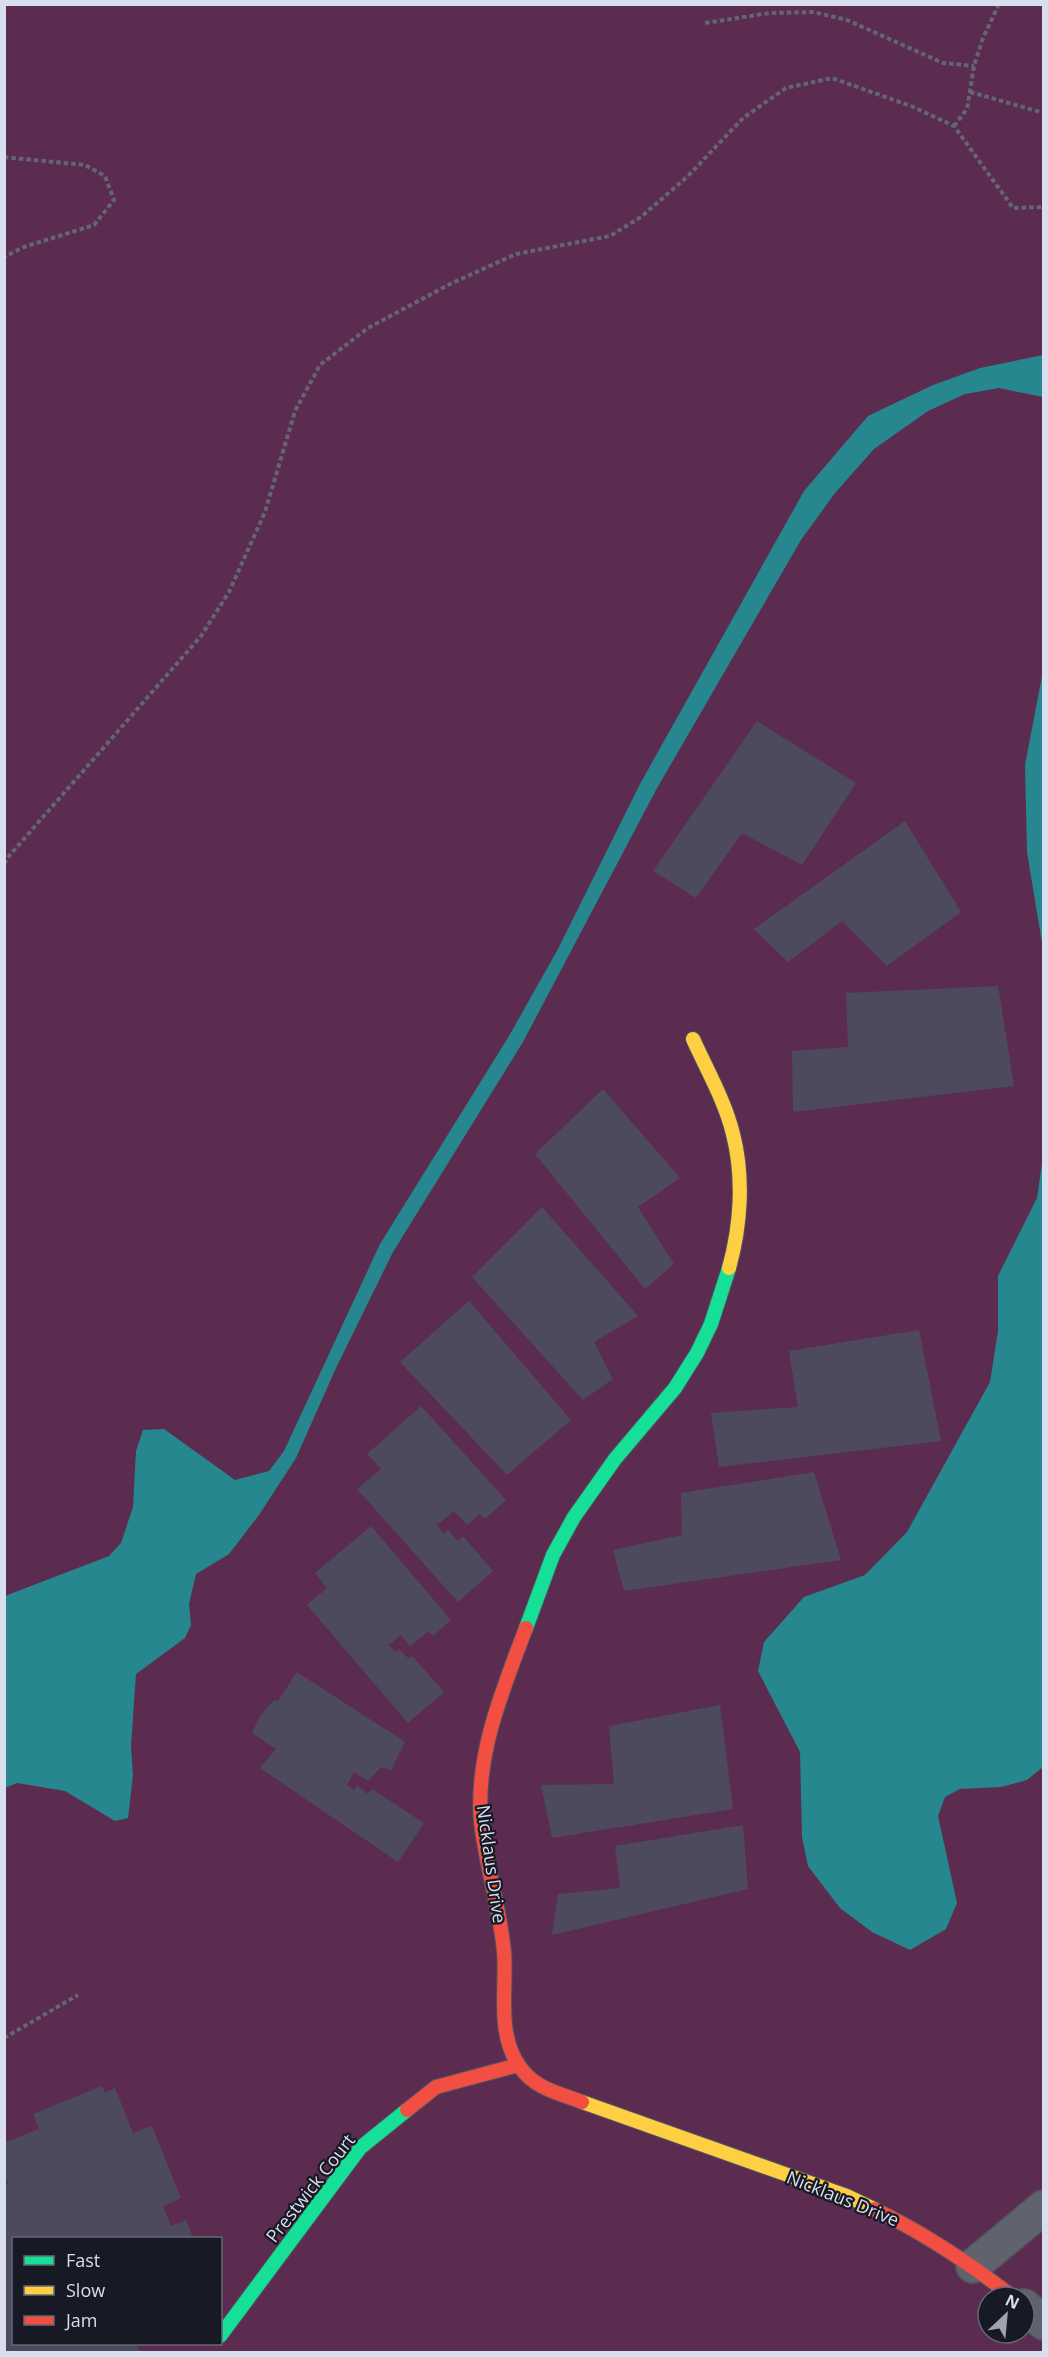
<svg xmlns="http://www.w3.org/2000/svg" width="1048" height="2357" font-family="'Open Sans',sans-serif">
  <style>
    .green { fill: #5b2c4f; fill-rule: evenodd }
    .water { fill: #27878e }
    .building { fill: #4e4a5d }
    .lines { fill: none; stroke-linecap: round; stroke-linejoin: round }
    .street-casing { stroke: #505460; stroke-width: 36 }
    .fast-casing { stroke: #505460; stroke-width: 16 }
    .slow-casing { stroke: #505460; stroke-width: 16 }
    .jam-casing { stroke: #505460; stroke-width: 16 }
    .path { stroke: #636670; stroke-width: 4; stroke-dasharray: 4.5 3; stroke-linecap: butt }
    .street { stroke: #60636d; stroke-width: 33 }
    .fast { stroke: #16e098; stroke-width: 14 }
    .slow { stroke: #ffcf43; stroke-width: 14 }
    .jam { stroke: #f24e42; stroke-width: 14 }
    .labels { text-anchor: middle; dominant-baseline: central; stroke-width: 4.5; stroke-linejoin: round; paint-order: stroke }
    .street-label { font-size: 18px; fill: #d9deee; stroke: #171a25 }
  </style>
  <rect width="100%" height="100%" fill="#313643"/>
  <!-- green -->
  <path class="green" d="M5,5H1043V2352H5ZM14,2238H220V2344H14ZM988,2297H1024V2333H988Z"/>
  <!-- water -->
  <path class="water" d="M1043,355V397L999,388L965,394L928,411L874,449L835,493L801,540L656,790L523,1042L393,1252L336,1368L296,1458L259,1515L229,1554L196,1574L189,1604L191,1625L185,1638L136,1674L131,1746L133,1775L128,1818L115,1821L65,1791L17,1783L5,1788V1596L109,1556L121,1543L133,1507L136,1451L143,1430L164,1429L235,1480L269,1471L284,1451L380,1244L509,1036L558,949L640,784L804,491L868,416L933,385L980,368Z
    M1043,652V949L1027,852L1025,765L1042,676Z
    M1043,1156V1767L1027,1780L1001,1787L960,1789L945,1797L938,1816L957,1903L946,1929L910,1950L872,1932L840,1908L808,1866L802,1837L800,1752L758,1671L764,1642L804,1597L865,1575L907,1532L990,1382L998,1331V1276L1037,1198Z"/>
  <!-- building -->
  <path class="building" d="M757,721L856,783L802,865L742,833L696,898L653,871Z
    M905,821L961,912L887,966L842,921L788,962L754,929Z
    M998,986L1014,1086L793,1112L792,1051L848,1047L846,993Z
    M603,1089L680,1178L638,1207L674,1264L645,1289L535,1154Z
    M542,1207L638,1316L594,1342L613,1379L583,1400L472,1277Z
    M469,1301L571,1420L507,1475L400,1362Z
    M919,1330L941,1441L719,1467L711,1413L798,1407L789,1351Z
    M421,1406L506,1500L485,1519L480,1514L467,1525L454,1511L437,1525L444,1534L448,1530L458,1541L463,1536L493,1571L458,1602L357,1489L381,1469L367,1454Z
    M814,1472L841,1560L624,1591L613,1550L682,1535L681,1493Z
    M371,1526L451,1620L433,1636L429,1631L410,1646L401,1635L389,1645L395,1652L399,1649L408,1658L413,1657L444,1692L408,1723L307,1605L327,1588L315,1573Z
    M297,1672L405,1742L391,1770L381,1767L368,1781L354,1772L347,1785L354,1790L357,1785L368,1794L372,1789L424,1823L398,1862L260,1768L276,1749L252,1733L260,1716L274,1700L278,1701Z
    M720,1705L733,1809L552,1838L541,1785L614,1784L609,1726Z
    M743,1825L748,1889L552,1935L558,1894L620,1888L615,1846Z
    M102,2086L105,2093L115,2088L133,2133L152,2126L181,2198L163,2206L171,2226L186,2220L193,2238H14V2344H136L140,2352H4V2185L8,2183L4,2175V2143L39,2129L33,2114Z"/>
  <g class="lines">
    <!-- street casing -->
    <g class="street-casing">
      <path id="street" d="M973,2266L1044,2207
        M1024,2306L1044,2323"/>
    </g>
    <!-- fast casing -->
    <g class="fast-casing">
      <path id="fast" d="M526,1628L553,1555L574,1517L615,1459L675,1388L697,1353L711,1324L729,1268
        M220,2336L360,2148L407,2110"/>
    </g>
    <!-- slow casing -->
    <g class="slow-casing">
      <path id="slow" d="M693,1039C707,1070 725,1101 733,1134C744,1177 741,1225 729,1268
        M582,2102L847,2196L874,2209"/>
    </g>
    <!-- jam casing -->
    <g class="jam-casing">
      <path id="jam" d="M526,1628C503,1689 475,1755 481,1822C486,1866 500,1908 504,1952C507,1990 496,2034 520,2067C535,2089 559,2093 582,2102
        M407,2110L436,2087L518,2065
        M874,2209C924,2233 969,2263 1013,2297"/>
    </g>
    <!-- path -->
    <path class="path" d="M705,23L770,13L813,12L847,20L943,63L974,66
      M970,92L1044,113
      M954,126L967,109L974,66L983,38L999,4
      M4,157L85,165L105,176L114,200L94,225L24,247L4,257
      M4,864L9,856L201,636L229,592L265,512L295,411L320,365L368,328L450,284L516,254L610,236L641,217L688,176L743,118L786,88L832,78L911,106L954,126L1013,208L1044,207
      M4,2038L78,1995"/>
    <!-- street -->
    <use href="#street" class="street"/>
    <!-- fast -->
    <use href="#fast" class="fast"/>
    <!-- slow -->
    <use href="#slow" class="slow"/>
    <!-- jam -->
    <use href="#jam" class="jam"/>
  </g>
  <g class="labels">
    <!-- street labels -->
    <g class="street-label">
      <text transform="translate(492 1864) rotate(82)">Nicklaus Drive</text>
      <text transform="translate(310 2188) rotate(-52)">Prestwick Court</text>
      <text transform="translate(843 2198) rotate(22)">Nicklaus Drive</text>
    </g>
  </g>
  <!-- border -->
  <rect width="1048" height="2357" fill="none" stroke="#d9deee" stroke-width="12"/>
  <!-- legend -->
  <rect x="12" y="2237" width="210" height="108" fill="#171a25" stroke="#656875" stroke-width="1.5"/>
  <rect x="24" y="2256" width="30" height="9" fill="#16e098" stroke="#656875" stroke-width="1.5"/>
  <text x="66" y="2267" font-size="18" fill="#d9deee">Fast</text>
  <rect x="24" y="2286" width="30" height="9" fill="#ffcf43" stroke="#656875" stroke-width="1.5"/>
  <text x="66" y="2297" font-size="18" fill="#d9deee">Slow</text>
  <rect x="24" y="2316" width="30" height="9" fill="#f24e42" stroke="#656875" stroke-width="1.5"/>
  <text x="66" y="2327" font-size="18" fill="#d9deee">Jam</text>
  <!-- north arrow -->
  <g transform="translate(1006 2315) rotate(26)"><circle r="28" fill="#171a25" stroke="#656875" stroke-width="1.5"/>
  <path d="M0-4.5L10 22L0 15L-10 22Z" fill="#9ea3b2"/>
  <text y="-9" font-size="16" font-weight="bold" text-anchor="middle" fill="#d9deee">N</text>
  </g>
</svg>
